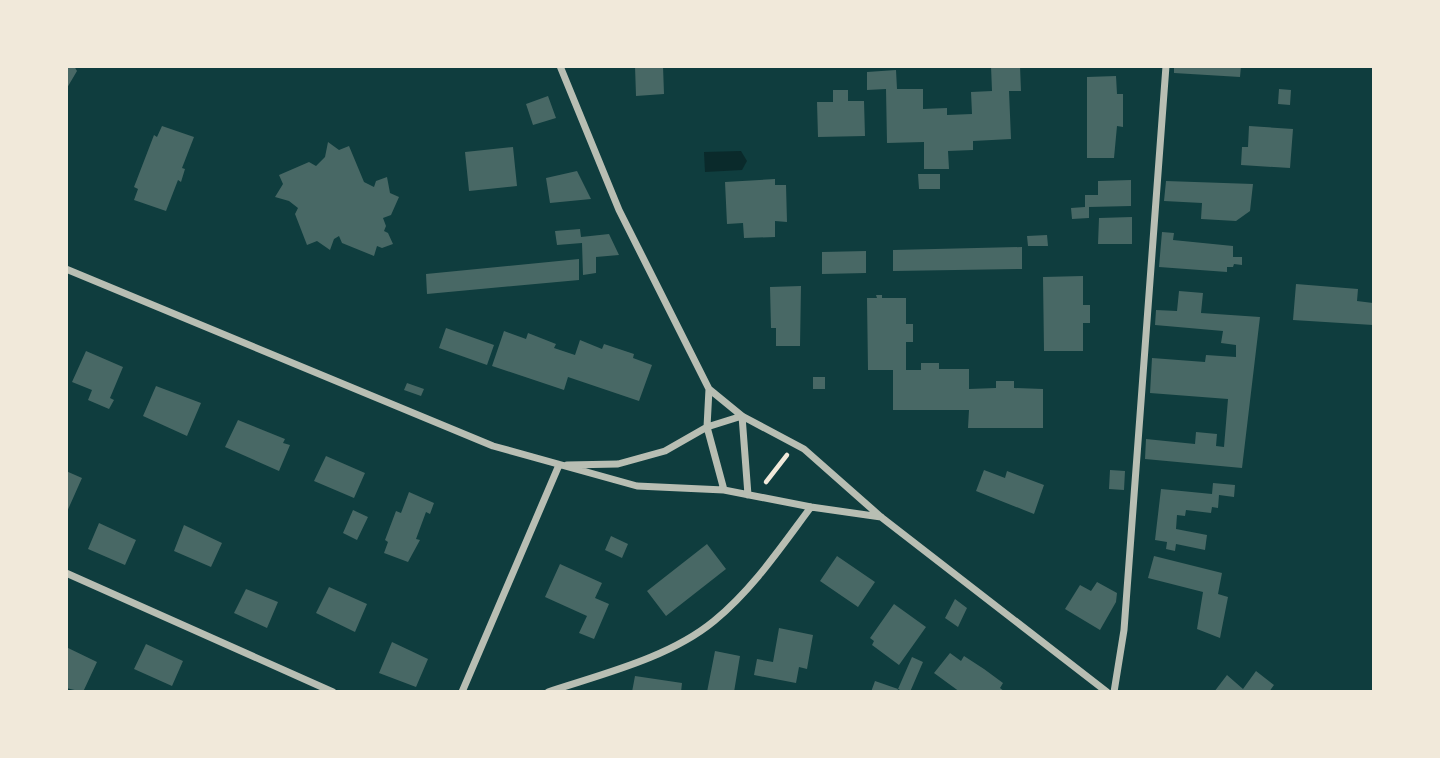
<svg xmlns="http://www.w3.org/2000/svg" width="1440" height="758" font-family="'Asap Condensed',sans-serif">
  <style>
    .water { fill: #0a2a2b }
    .building { fill: #486865 }
    .lines { fill: none; stroke-linecap: round; stroke-linejoin: round }
    .path { stroke: #f1e9da; stroke-width: 4.5 }
    .minor { stroke: #b8beb3; stroke-width: 7 }
  </style>
  <rect width="100%" height="100%" fill="#0f3d3e"/>
  <!-- water -->
  <path class="water" d="M741,151L747,161L742,170L705,172L704,152Z"/>
  <!-- building -->
  <path class="building" d="M66,66H74L77,71L67,88Z
    M635,66H663L664,94L636,96Z
    M991,66H1020L1021,91H1009L1011,139L973,141V150L948,151L949,169H924V142L887,143L886,89L867,90V72L896,70L897,89H923V109L947,108V115L972,114L971,92L992,91Z
    M1174,66H1241L1240,77L1174,73Z
    M1116,76L1117,94H1123V127L1117,126L1114,158H1087V77Z
    M1279,89L1291,90L1290,105L1278,104Z
    M833,90H848V101H864L865,136L818,137L817,102H833Z
    M548,96L556,118L533,125L526,104Z
    M162,126L194,137L182,168L185,169L181,182L178,180L166,211L134,200L138,189L134,187L154,135L157,137Z
    M1249,126L1293,129L1290,168L1241,165L1242,147H1248Z
    M328,142L339,150L349,146L364,182L374,187L376,181L387,177L390,193L399,197L391,215L383,218L386,226L384,231L388,233L393,244L382,248L377,246L374,256L342,243L339,236L334,239L330,250L317,241L307,245L295,214L298,208L289,201L275,197L283,184L279,175L309,162L316,166L325,157Z
    M513,147L517,186L469,191L465,152Z
    M577,171L591,199L550,203L546,178Z
    M918,174H940V189H919Z
    M775,179V185H786L787,222L775,221V237L744,238L743,223L727,224L725,182Z
    M1131,180V206L1089,207V218L1072,219L1071,208L1085,207V195H1098V181Z
    M1166,181L1253,184L1250,211L1236,221L1201,219L1202,203L1164,201Z
    M1132,217V244H1098L1099,218Z
    M580,229L581,237L609,234L619,255L596,257V273L583,275L582,243L557,245L555,231Z
    M1162,232L1174,233L1173,240L1233,246V257H1242V265L1234,264L1233,267H1227V272L1159,267Z
    M1047,235L1048,246H1028L1027,236Z
    M1022,247V269L893,271V250Z
    M866,251V273L822,274V252Z
    M579,259V280L427,294L426,274Z
    M1083,276V305H1090V323H1083V351H1044L1043,277Z
    M1296,284L1358,289L1357,301L1373,303V325L1293,320Z
    M801,286L800,346H776V328H771L770,287Z
    M1179,291L1203,293L1201,313L1260,317L1242,468L1145,459L1146,439L1195,444L1196,432L1217,434L1216,446L1224,447L1228,399L1150,393L1152,358L1205,362L1206,355L1236,357V345L1221,343L1223,331L1155,325L1156,310L1177,311Z
    M876,295H882V298H906V324H913V342H906V370H921V363H939V369H969V389L996,388V381H1014V388L1043,389V428H968L969,410H893V370H868L867,298H877Z
    M446,328L494,345L487,365L439,348Z
    M504,331L526,339L528,333L556,344L554,348L575,355L580,340L602,349L604,344L634,354L633,358L652,365L639,401L568,377L564,390L492,366Z
    M86,351L123,367L110,398L114,400L109,409L88,400L92,390L72,382Z
    M813,377H825V389H813Z
    M407,383L424,389L421,396L404,390Z
    M156,386L201,403L187,436L143,416Z
    M238,420L285,439L283,443L290,445L279,471L225,447Z
    M326,456L365,473L354,498L314,481Z
    M984,470L1005,478L1007,471L1044,485L1034,514L976,491Z
    M1110,470L1125,471L1124,490L1109,489Z
    M66,471L82,478L66,514Z
    M1213,483L1235,485L1234,497L1219,495L1218,508L1212,507L1211,513L1186,510L1185,516L1177,515L1176,529L1207,535L1205,550L1176,544L1175,551L1166,549L1167,542L1155,540L1161,489L1212,494Z
    M409,492L434,503L430,514L426,512L416,539L420,540L408,562L384,553L388,542L385,540L396,511L401,513Z
    M353,510L368,517L357,540L343,533Z
    M99,523L136,540L125,565L88,549Z
    M184,525L222,543L211,567L174,551Z
    M611,536L628,544L622,558L605,550Z
    M707,544L726,569L666,616L647,591Z
    M837,556L875,582L858,607L820,581Z
    M1154,556L1222,573L1218,594L1228,597L1220,638L1197,629L1203,592L1148,578Z
    M560,564L602,583L595,598L609,604L594,639L579,633L587,616L545,597Z
    M1097,582L1117,593L1116,602L1100,630L1065,609L1080,585L1091,591Z
    M329,587L367,604L355,632L316,613Z
    M246,589L278,602L267,628L234,613Z
    M955,599L967,608L958,627L945,618Z
    M894,604L926,627L899,665L872,645L874,641L870,638Z
    M779,628L813,635L807,669L799,667L796,683L754,675L757,659L773,662Z
    M392,642L428,659L416,687L379,673Z
    M146,644L183,661L172,686L134,669Z
    M66,647L97,662L83,692L66,688Z
    M715,651L740,656L734,692H707Z
    M950,653L961,661L964,656L984,669L1003,683L1000,688L1005,692H960L934,673Z
    M912,657L923,662L910,692H904L898,689Z
    M1256,671L1274,685L1269,692H1214L1227,675L1243,689Z
    M635,676L682,683L681,692H632Z
    M875,681L898,689L897,692H871Z"/>
  <g class="lines">
    <!-- path -->
    <path class="path" d="M766,482L787,455"/>
    <!-- minor -->
    <path class="minor" d="M560,66L619,210L709,389L742,416L804,449L881,517L1107,692
      M66,269L493,446L637,486L724,490L811,507L881,517
      M709,389L707,427L724,490
      M742,416L748,495
      M567,465L618,464L665,451L707,427L742,416
      M66,573L333,692
      M462,692L559,465
      M548,692C602,674 669,658 714,621C753,589 781,547 811,507
      M1114,692L1124,630L1166,66"/>
  </g>
  <!-- border -->
  <rect width="1440" height="758" fill="none" stroke="#f1e9da" stroke-width="136"/>
</svg>
